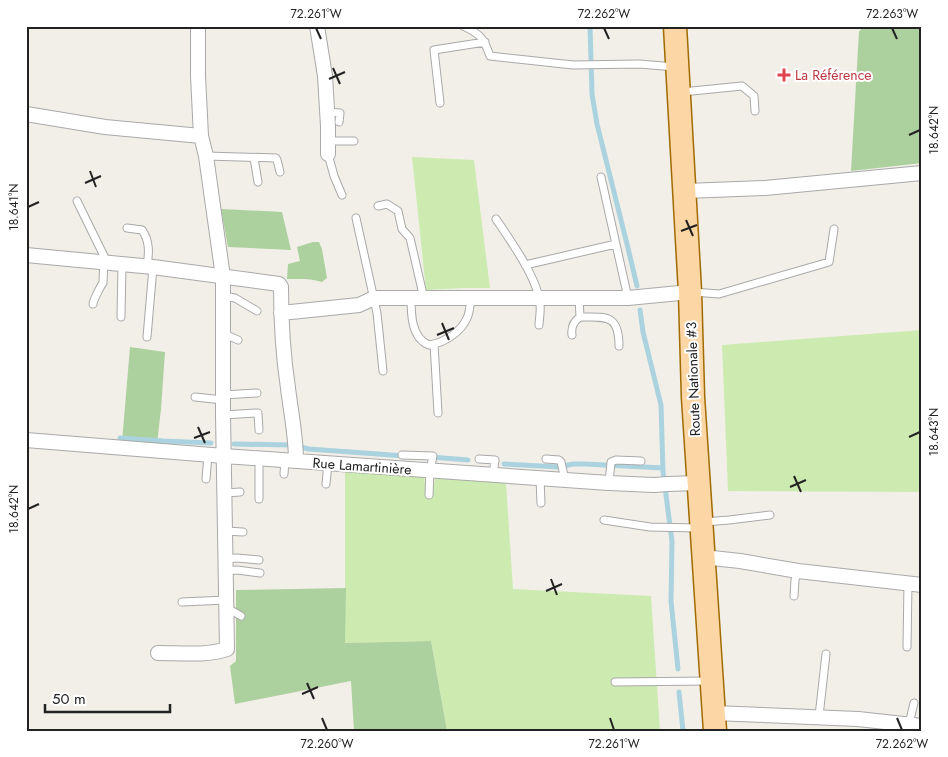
<svg xmlns="http://www.w3.org/2000/svg" width="948" height="757" font-family="Jost,sans-serif">
  <style>
    .grass { fill: #cdebb0 }
    .forest { fill: #add19e }
    .lines { fill: none; stroke-linecap: round; stroke-linejoin: round }
    .stream { stroke: #aad3df; stroke-width: 5 }
    .lane-casing { stroke: #a9a9a9; stroke-width: 9 }
    .street-casing { stroke: #a9a9a9; stroke-width: 16 }
    .primary-casing { stroke: #a06b00; stroke-width: 25 }
    .lane { stroke: #fff; stroke-width: 7 }
    .street { stroke: #fff; stroke-width: 14 }
    .primary { stroke: #fcd6a4; stroke-width: 22 }
    .ticks { fill: none; stroke: #222; stroke-width: 2 }
    .health-dot { fill: #e0444e; stroke: #fff; stroke-width: 2 }
    .labels { text-anchor: middle; dominant-baseline: central; stroke-width: 4; stroke-linejoin: round; paint-order: stroke }
    .health-label { font-size: 14px; fill: #be3a42; stroke: #fff; text-anchor: start }
    .street-label { font-size: 14px; fill: #222; stroke: #fff }
    .neatline { fill: none; stroke: #222; stroke-width: 2 }
    .ticks-label { font-size: 12px; text-anchor: middle; fill: #222 }
  </style>
  <rect width="100%" height="100%" fill="#f2efe9"/>
  <!-- grass -->
  <path class="grass" d="M412,157L474,160L490,288H464L426,290Z
    M922,330V397L919,464L920,492L728,491L722,345Z
    M345,472L423,477L425,479L424,482L435,483V479L438,478L506,483L513,589L651,596L660,731H447L431,641L345,643Z"/>
  <!-- forest -->
  <path class="forest" d="M861,26H922V163L851,171L859,31L861,30Z
    M221,209L282,212L291,250L228,247Z
    M313,242H319L322,249L327,278L322,282C310,278 299,279 287,279L288,264L300,261L297,247Z
    M130,347L165,352L161,409L157,444L122,442Z
    M922,397V464H919Z
    M346,588L345,643L431,641L447,731H354L351,681L235,704L230,666L236,661V590Z"/>
  <g class="lines">
    <!-- stream -->
    <path class="stream" d="M590,26L592,94L597,124L628,248L637,286
      M640,310L643,332L661,405L663,472L672,541L671,601L678,669
      M120,438L163,441L211,443
      M234,444L291,445L309,449L405,456
      M431,457L468,460
      M504,464L559,467L573,464H585L663,468
      M679,692L683,731"/>
    <!-- lane casing -->
    <g class="lane-casing">
      <path id="lane" d="M463,26C481,34 484,39 490,56L573,65L639,64L675,67
        M682,92L742,86L754,96L755,111
        M440,103L434,50L485,42
        M328,112L340,113L339,122
        M328,141H354
        M328,154L334,176L342,195
        M206,156L276,158L277,160L280,172
        M254,158L258,182
        M601,177L628,298
        M77,201L104,256L103,283C101,285 93,301 93,304
        M378,206L387,204L398,211L402,229L410,238L422,290L423,297
        M356,218L377,313L383,371
        M496,219C510,240 539,280 540,305C541,312 539,319 539,325
        M127,228L142,230C150,241 149,253 147,267
        M525,265L616,244
        M693,292L719,294L829,262L834,229
        M223,296L235,298L257,311
        M411,297C411,313 411,338 429,345C444,343 461,332 467,318C470,312 470,304 471,298
        M121,317L122,264
        M580,317C606,317 619,314 619,346
        M572,335C571,327 573,322 580,317L579,298
        M147,337L153,267
        M223,337L229,336L238,340
        M434,344L438,413
        M223,395L257,393
        M195,397L223,400
        M223,415L258,413L259,430
        M402,455L433,456L430,470L429,495
        M479,459L495,460L493,475
        M546,459L559,460L561,462L565,480
        M284,474L285,460
        M540,478L541,503
        M206,479L208,455
        M609,483L611,462L616,460L641,461
        M326,484L328,463
        M225,493L240,492
        M259,499V458
        M604,520L650,527L698,528
        M704,522L729,520L770,515
        M225,531L243,532
        M225,559L237,558L259,560
        M226,571L237,570L260,573
        M794,596L795,580L798,571
        M182,602L226,600
        M227,608L241,616
        M907,647L908,584
        M615,682L709,681
        M819,716L826,654
        M909,724L914,703"/>
    </g>
    <!-- street casing -->
    <g class="street-casing">
      <path id="street" d="M317,26L325,76L328,126V154
        M26,114L105,127L201,136
        M685,191L765,188L922,173
        M26,255L153,267L279,284L281,287C281,321 283,355 288,388C291,413 296,436 296,461
        M281,313L359,305L374,298H628L690,292
        M26,440L224,456L609,483L654,485L668,484L698,483
        M703,557L740,561L798,571L922,585
        M158,653C180,653 206,656 227,649L223,415V277L206,156L201,136L198,76V26
        M714,713L858,719L922,726"/>
    </g>
    <!-- primary casing -->
    <g class="primary-casing">
      <path id="primary" d="M675,26L690,292L693,397L715,731"/>
    </g>
    <!-- lane -->
    <use href="#lane" class="lane"/>
    <!-- street -->
    <use href="#street" class="street"/>
    <!-- primary -->
    <use href="#primary" class="primary"/>
  </g>
  <!-- ticks -->
  <path class="ticks" d="M316,28L321,39M604,28L609,39M892,28L897,39M333,68L340,84M329,79L345,72M909,135L920,130M90,171L96,187M85,183L101,176M28,207L39,202M686,220L693,236M681,231L697,225M442,323L449,340M437,335L454,328M198,427L205,443M909,437L920,432M194,438L210,432M794,476L801,492M790,487L806,480M28,509L39,504M551,579L557,595M546,591L562,584M307,683L314,699M302,694L318,687M322,718L327,730M610,718L614,730M897,718L902,730"/>
  <!-- markers -->
  <path class="health-dot" d="M781.5 67.5h5v5h5v5h-5v5h-5v-5h-5v-5h5z"/>
  <g class="labels">
    <!-- health labels -->
    <g class="health-label">
      <text x="795" y="75">La Référence</text>
    </g>
    <!-- street labels -->
    <g class="street-label">
      <text transform="translate(693 379) rotate(-92)">Route Nationale #3</text>
      <text transform="translate(362 466) rotate(4)">Rue Lamartinière</text>
    </g>
  </g>
  <!-- border -->
  <rect width="948" height="757" fill="none" stroke="#ffffff" stroke-width="55"/>
  <!-- scale -->
  <path d="M45 704v8h125v-8" fill="none" stroke="#222222" stroke-width="2.5"/>
  <text x="52" y="704" font-size="15" fill="#222222" stroke="#ffffff" stroke-width="4" paint-order="stroke">50 m</text>
  <rect x="28" y="28" width="892" height="702" class="neatline"/>
  <g class="ticks-label">
    <text x="316" y="18">72.261°W</text>
    <text x="604" y="18">72.262°W</text>
    <text x="892" y="18">72.263°W</text>
    <text transform="translate(934 130) rotate(-90)" y="4">18.642°N</text>
    <text transform="translate(14 207) rotate(-90)" y="4">18.641°N</text>
    <text transform="translate(934 432) rotate(-90)" y="4">18.643°N</text>
    <text transform="translate(14 509) rotate(-90)" y="4">18.642°N</text>
    <text x="327" y="748">72.260°W</text>
    <text x="614" y="748">72.261°W</text>
    <text x="902" y="748">72.262°W</text>
  </g>
</svg>
